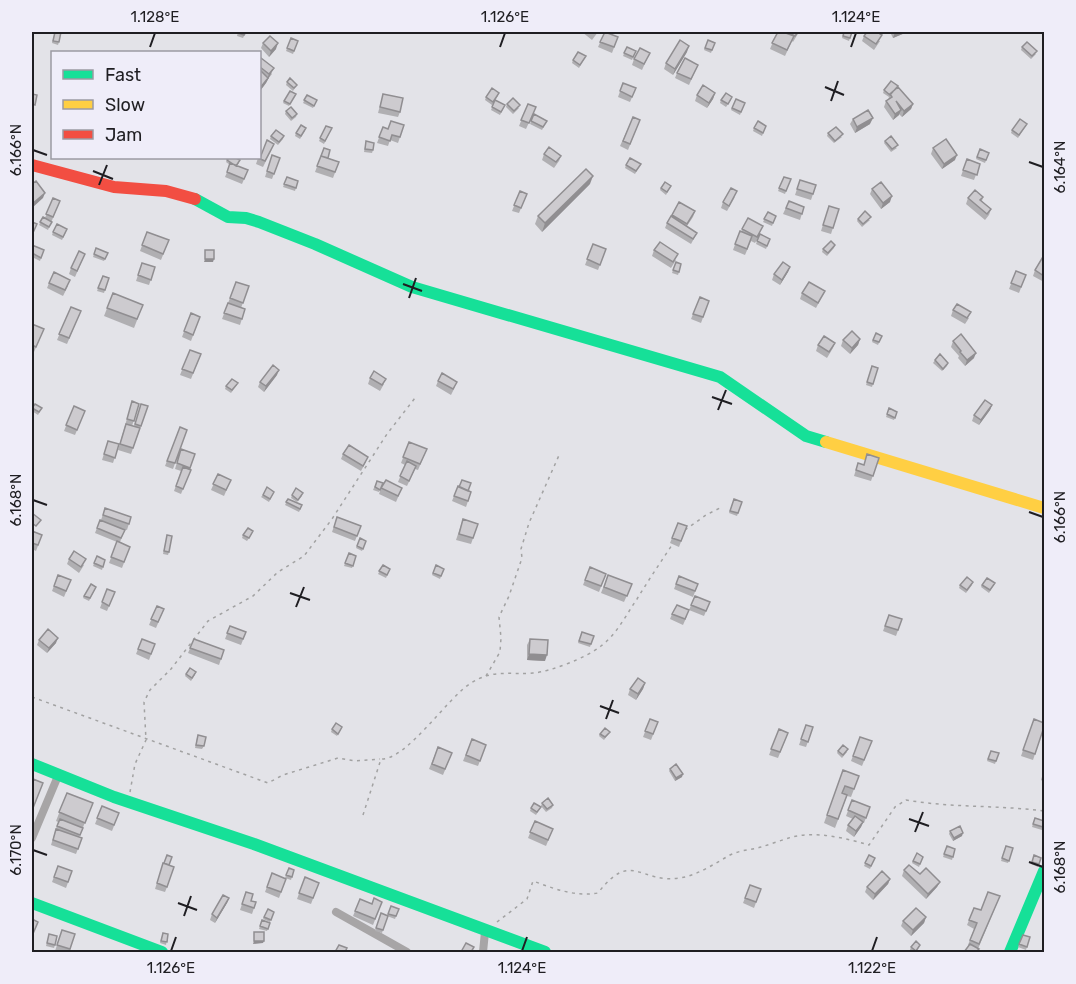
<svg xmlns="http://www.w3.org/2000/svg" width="1076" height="984" font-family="Rubik,sans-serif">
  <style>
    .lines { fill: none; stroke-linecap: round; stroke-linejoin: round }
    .path { stroke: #a2a2a2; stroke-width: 1.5; stroke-dasharray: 3 4.5; stroke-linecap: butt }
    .street { stroke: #a7a5a6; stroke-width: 8 }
    .fast { stroke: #16e098; stroke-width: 12 }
    .slow { stroke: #ffcf43; stroke-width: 12 }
    .jam { stroke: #f24e42; stroke-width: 12 }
    .wall { fill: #b0afb2 }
    .shaded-wall { fill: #908e91 }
    .building { fill: #cdcbcf; stroke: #908e91; stroke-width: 1.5 }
    .ticks { fill: none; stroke: #1f1e22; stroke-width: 2 }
    .neatline { fill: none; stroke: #1f1e22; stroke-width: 2 }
    .ticks-label { font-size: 15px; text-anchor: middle; fill: #1f1e22 }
  </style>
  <rect width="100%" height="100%" fill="#e3e3e8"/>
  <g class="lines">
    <!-- path -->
    <path class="path" d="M685,530L706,515L720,508
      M486,676L500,652L501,638L499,617L509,596L522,558L521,549L529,523L560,453
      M32,697L268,783L283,775L338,758L355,761L380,759
      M130,792L135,764L146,740L144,702L150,690L171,669L208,621L253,596L278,572L304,556L332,519L387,434L415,398
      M363,815L381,759C407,760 448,697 471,683C493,669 510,675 533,673C550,672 588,657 601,646C617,634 626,615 637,599C648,581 660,563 672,545
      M497,922L527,899L533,881C555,889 575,897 598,893C632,849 639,884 680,878C698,875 714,864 730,855C740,850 751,850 761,847C771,844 782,840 792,837C817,831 845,838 869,845L895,807L906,800C952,808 999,805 1044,811"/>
    <!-- street -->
    <path class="street" d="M32,838L58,776
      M336,912L407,952
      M483,952L485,932"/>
    <!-- fast -->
    <path class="fast" d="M195,199L228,217L246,218L259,222L315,244L412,287L720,377L806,436L826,442
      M32,764L114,797L254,844L545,952
      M32,903L162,952
      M1010,952L1044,871"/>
    <!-- slow -->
    <path class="slow" d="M826,442L1044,508"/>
    <!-- jam -->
    <path class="jam" d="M32,165L114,187L166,191L195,199"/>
  </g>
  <!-- wall -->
  <path class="wall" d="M55,32L59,42L58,45L52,43Z
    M238,32H246L243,38L237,36Z
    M582,32H598L592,40Z
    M605,32L618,37L612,53L598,47Z
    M776,32H799L793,42L792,41L785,56L770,49L777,32Z
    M844,32H852L849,41L842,38Z
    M890,32H906L905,33L893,38Z
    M864,36L880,41L874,50L862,41Z
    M291,38L298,41L293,54L286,51Z
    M708,40L715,43L711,53L704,50Z
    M263,43L276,49L269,57L261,48Z
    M627,47L636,51L632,60L623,56Z
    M1022,47L1036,54L1031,59L1021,50Z
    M687,52L673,75L664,69L666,63Z
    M586,56L579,68L572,63L573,60Z
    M634,59H647L642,70L632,65Z
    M260,60L272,74L268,79L266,83L260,91Z
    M698,65L689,85L675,78L677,73Z
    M287,82L297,85L293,91L286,85Z
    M623,83L636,88L630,102L618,97Z
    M898,88L913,104L911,109L902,117L899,114V115L893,120L884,107L886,101L888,100L889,97L883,93L884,90Z
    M715,93L713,99L707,108L695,101L697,95Z
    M296,94L289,106L283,103L284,101Z
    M383,94L400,112L398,117L378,113Z
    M307,95L317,100L313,108L303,103Z
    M498,96L492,105L485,100L486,97Z
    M736,99L745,103L740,115L731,110Z
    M495,100L505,105L500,115L491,110Z
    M721,100H731L726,107L720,103Z
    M507,104L519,108L513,114L506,107Z
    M528,104L536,107L526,129L519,126Z
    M286,111L297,114L296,117L291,121L285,114Z
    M534,114L547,121L542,130L530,124Z
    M633,117L640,120L628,150L620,146Z
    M853,119L870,124L855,133L850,124Z
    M1027,124L1018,138L1011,133L1012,130Z
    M404,125L398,143L390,140L388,146L377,143L383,127L388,129Z
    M326,126L332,128L324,144L319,141Z
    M766,126L762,136L753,131L754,128Z
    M305,131L300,139L295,136L296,133Z
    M828,133L842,137L834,143L827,136Z
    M271,136H284L283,139L278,145L270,139Z
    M366,141L373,150L372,153L364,152Z
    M885,141L897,148L891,152L884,143Z
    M324,148L328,158L339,162L333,178L315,172Z
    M933,148L955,160L942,169L931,154Z
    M272,149L263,167L256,164L258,158Z
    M980,149L989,153L985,163L976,159Z
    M544,154L561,156L559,161L554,168L542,160Z
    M272,155L280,158L272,179L265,177Z
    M967,159L980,164L974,180L961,176Z
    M227,160L239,163L237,166L248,170L242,184L225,177L230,165L226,162Z
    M641,164L635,174L625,168L626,165Z
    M287,177L298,181L295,191L283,187Z
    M784,177L791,179L785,194L778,191Z
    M800,180L816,185L811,200L795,195Z
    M590,184L542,232L535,224L538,216Z
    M671,186L666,195L660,190L661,188Z
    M872,189L890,202L881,209L870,194Z
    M520,191L527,194L519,213L512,211Z
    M735,197L727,211L721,208L723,202Z
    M983,197L982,201L991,209L989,215L985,220L966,204L968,198Z
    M53,198L60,201L48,230L39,225L43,217L45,218Z
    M789,201L804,207L800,220L783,214Z
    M679,202L695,211L693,217L687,226L697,233L691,244L665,228L667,223Z
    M829,206L839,209L831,234L821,231Z
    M768,212L776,216L772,226L763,222Z
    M748,218L760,234L770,239L766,249L756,244L759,236L755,243L751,241L745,255L733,250L740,231L741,232Z
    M858,219L870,220L862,227L857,221Z
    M53,232H66L62,240L52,235Z
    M147,232L169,240L161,260L140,251Z
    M593,244L606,249L598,270L585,265Z
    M835,245L834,248L827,256L822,252L823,249Z
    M32,247L44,250L40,261L32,257Z
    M96,248L108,253L104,261L93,257Z
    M654,250L676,260L671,268L652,256Z
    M85,254L75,277L69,274L71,268Z
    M1044,255V282L1033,276L1035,270Z
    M676,262L679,272L678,275L672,273Z
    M142,263L155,267L149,285L136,281Z
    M790,267L788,272L780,285L772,280L774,274Z
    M1016,271L1026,275L1019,293L1009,289Z
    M103,276L109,278L104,293L97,291Z
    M236,282L249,286L241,308L245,309L240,325L222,319Z
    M49,283L68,286L63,296L47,288Z
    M825,291L816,308L800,299L802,293Z
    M113,293L143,305L134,328L104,316Z
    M700,297L709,301L701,323L691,319Z
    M71,307L81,311L67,344L57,340Z
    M953,310L969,318L965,324L951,316Z
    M191,313L200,317L191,341L182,337Z
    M32,324L44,329L34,352L32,351Z
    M876,333L882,336L878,345L872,342Z
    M860,339L858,345L850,354L841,346L843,340Z
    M953,341L974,358L965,366L958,358L959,356L951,347Z
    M835,343L833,348L827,358L816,351L818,345Z
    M190,350L201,354L191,379L180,375Z
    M935,360L948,363L947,366L942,371L933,363Z
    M872,366L878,368L872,387L866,385Z
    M277,375L264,392L258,387L260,382Z
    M370,378L384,384L380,391L368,384Z
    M438,381L455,387L451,395L436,386Z
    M237,385L231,393L225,389L226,386Z
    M132,401L139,404L132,426H134L141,404L148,406L131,454L118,450Z
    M992,405L990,410L979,425L972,421L974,415Z
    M74,406L85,411L75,435L64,431Z
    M32,408H42L38,415L32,411Z
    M889,408L897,412L894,420L886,417Z
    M180,427L187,430L173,469L165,466Z
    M108,441L119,444L113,463L102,460Z
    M409,442L427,449L418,470L415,469L407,486L398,482L405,465L401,463Z
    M181,449L195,454L190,469L191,470L181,494L174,491L181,471L175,469Z
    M343,454L366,462L361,471L341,459Z
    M879,458L871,481L854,476L858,463L864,465Z
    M218,474L231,480L224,496L211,490Z
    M377,481L383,483L379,492L373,490Z
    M458,486L471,492L466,507L452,501Z
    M381,488H402L396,502L379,494Z
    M273,494L269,502L261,497L263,495Z
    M292,495L302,496L297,502L291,498Z
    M288,499L301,508L299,512L285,505Z
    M734,499L742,502L737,516L729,513Z
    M105,508L131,517L127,530L117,527L125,530L120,542L130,547L122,568L109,563L117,542L95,533L100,520H101Z
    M337,517L361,526L355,541L332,532Z
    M463,519L478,524L471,544L456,540Z
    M678,523L687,526L679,547L670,543Z
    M32,531L42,535L36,551L32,549Z
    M252,534L247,541L242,538L243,535Z
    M167,535L169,552L168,555L163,554Z
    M360,538L366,541L362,551L356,548Z
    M349,553L356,556L352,568L344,566Z
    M97,556L105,560L102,570L93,566Z
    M69,559L84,565L79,573L67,564Z
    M383,565L390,569L386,578L378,574Z
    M436,565L444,569L440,579L432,575Z
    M590,567L606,574L599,592L583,585Z
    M58,575L71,580L64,597L52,591Z
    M608,575L632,584L624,602L601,593Z
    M679,576L698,584L693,597L674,589Z
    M995,583L989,593L981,587L982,585Z
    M960,585H972L966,593L959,588Z
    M96,587L89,601L83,598L84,596Z
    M107,589L115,592L107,611L100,608Z
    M695,596L710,602L704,616L689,610Z
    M157,606L164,609L156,628L149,625Z
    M672,614L687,616L683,625L670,619Z
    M889,615L902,619L896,636L883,631Z
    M230,626L246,632L241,645L225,639Z
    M582,632L594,636L590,647L578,643Z
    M142,639L155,644L149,660L136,654Z
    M194,639L224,650L219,665L188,653Z
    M530,639L545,661L527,660V645Z
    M39,640L56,643L47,653L37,645Z
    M186,674L195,675L191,681L185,676Z
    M645,683L643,689L636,700L628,695L630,689Z
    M650,719L658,722L651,740L643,737Z
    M1034,719L1044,727L1033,760L1021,756Z
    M806,725L813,727L806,747L799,745Z
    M342,727L337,736L331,732L332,729Z
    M779,729L788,733L778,758L769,755Z
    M610,732L604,740L599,736L600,734Z
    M860,737L872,741L862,766L851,761Z
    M197,738L204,746L202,749L195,748Z
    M472,739L486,745L478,766L463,761Z
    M438,747L452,753L443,775L429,769Z
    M838,751L847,752L842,758L837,753Z
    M991,751L999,753L995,764L987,761Z
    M670,769L682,777L675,781L669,771Z
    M843,770L859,776L851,797L847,796L835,828L824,823Z
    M1044,770V782L1041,780Z
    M67,793L93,803L79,837L82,838L76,854L51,845L58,822L56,821Z
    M852,800L870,807L864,823H863L861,827L854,837L846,831L848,825L853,819L846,816Z
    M542,803L553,805L552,808L546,812L541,806Z
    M102,806L119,813L112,831L95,824Z
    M541,807L536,815L530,811L531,808Z
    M1035,818L1044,821L1042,830L1032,827Z
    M535,821L553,829L546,846L528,838Z
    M950,831L962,836L953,841L949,834Z
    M947,846L955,849L952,860L943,857Z
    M1006,846L1013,848L1008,863L1001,861Z
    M917,853L923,857L919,867L912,863Z
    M869,855L875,858L870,869L864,866Z
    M1034,855L1041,858L1038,867L1031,864Z
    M163,863L169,865L167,887L165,892L155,889Z
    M58,866L72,871L66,888L52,882Z
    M289,868L294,870L291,880L285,878Z
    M904,870L920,874L940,882L937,887L926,899L902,876Z
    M272,873L286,879L279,898L265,892Z
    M305,877L319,883L311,904L297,899Z
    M890,879L888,884L873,900L865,892L867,887Z
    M750,885L761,889L754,908L743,903Z
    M246,892L251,901L256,902L252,914L240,910Z
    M1000,896L978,949L968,945L974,929L967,925L974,908L981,910Z
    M229,898L227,903L215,923L210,920L212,914Z
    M360,899L372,904L382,902L373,925L353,916Z
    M391,906L399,909L395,919L387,916L382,933L375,931L381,913L388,916Z
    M268,909L274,912L270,922L263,919Z
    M926,917L924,923L911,936L901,926L903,921Z
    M262,920L270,923L267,931L259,929Z
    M62,930L75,934L69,952H60L55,951Z
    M163,933L168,934L166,945L160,943Z
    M49,934L55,945L54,948L46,946Z
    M1023,935L1030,937L1026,950L1018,947Z
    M920,945L916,952H913L910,950L911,947Z"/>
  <!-- shaded-wall -->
  <path class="shaded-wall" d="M895,32H906L905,33L893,38Z
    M278,43L276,49L269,57L271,51Z
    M689,46L687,52L673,75L675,69Z
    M274,68L266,83L260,91V88L267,79L269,74Z
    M715,93L713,99L707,108L709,103Z
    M913,104L911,109L902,117L904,111Z
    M901,110L899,115L893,120L895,114Z
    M873,118L870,124L855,133L857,127Z
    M957,155L955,160L942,169L944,164Z
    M593,176L590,184L542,232L545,223Z
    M45,193L43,198L32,208V204Z
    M892,196L890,202L881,209L883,203Z
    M205,259H214L213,262H204Z
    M790,267L788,272L780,285L782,280Z
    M860,339L858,345L850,354L852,348Z
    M976,353L974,358L965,366L967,360Z
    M279,370L277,375L264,392L266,386Z
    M992,405L990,410L979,425L981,420Z
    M58,638L56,643L47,653L49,648Z
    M529,654L547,655L545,661L527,660Z
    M645,683L643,689L636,700L638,694Z
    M683,774L682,777L675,781L676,778Z
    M863,822L861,827L854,837L856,831Z
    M963,833L962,836L953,841L954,838Z
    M890,879L888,884L873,900L875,894Z
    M940,882L937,887L926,899L928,894Z
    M229,898L227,903L215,923L217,918Z
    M926,917L924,923L911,936L913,930Z
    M254,941H264L263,943L253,944Z"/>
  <!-- building -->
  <path class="building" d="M55,32H61L59,42L53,41Z
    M239,32H246L244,35L238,33Z
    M605,32L618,37L614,47L600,42Z
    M778,32H783L794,36L787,50L772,43Z
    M787,32H798L795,36Z
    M844,32H852L850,38L843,36Z
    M867,32H877L882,35L876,44L864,36Z
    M270,36L278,43L271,51L263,43Z
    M291,38L298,41L294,51L287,48Z
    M680,40L689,46L675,69L666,63Z
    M708,40L715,43L712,50L705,48Z
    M1027,42L1037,51L1032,56L1022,47Z
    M627,47L636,51L633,57L624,53Z
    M640,48L650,53L644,64L634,59Z
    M578,52L586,56L580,65L573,60Z
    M261,58L274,68L269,74L260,67V60Z
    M685,58L698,65L691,79L677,73Z
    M261,71L268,78L260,88V73Z
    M290,78L297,85L294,88L287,82Z
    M891,81L898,86L890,95L884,90Z
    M623,83L636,88L632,97L620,91Z
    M703,85L715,93L709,103L697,95Z
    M898,87L913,104L904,111L896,101L901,110L895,114L886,101L892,97L890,94Z
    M492,88L499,93L493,102L486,97Z
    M290,91L296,94L290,104L284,101Z
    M726,93L732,97L728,104L721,100Z
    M32,94L37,95L35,105L32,104Z
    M383,94L403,98L400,112L380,107Z
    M307,95L317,100L314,106L304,100Z
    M513,98L520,105L514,111L507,104Z
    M736,99L745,103L741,112L732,108Z
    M495,100L505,105L501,112L492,107Z
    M528,104L536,107L529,123L521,120Z
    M291,107L297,114L292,118L286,111Z
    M868,110L873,118L857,127L853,119Z
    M534,114L547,121L543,127L531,121Z
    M633,117L640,120L630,144L623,141Z
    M1020,119L1027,124L1019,135L1012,130Z
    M391,121L404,125L400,137L392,135L390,141L379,137L383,127L388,129Z
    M758,121L766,126L763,133L754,128Z
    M301,125L306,128L301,136L296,133Z
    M326,126L332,128L325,141L320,138Z
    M836,127L843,134L835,141L828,133Z
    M276,130L284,136L279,142L271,136Z
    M891,136L898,145L892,149L885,141Z
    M946,139L957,155L944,164L933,148Z
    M267,140L274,144L265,161L258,158H260Z
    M366,141L374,143L373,150L365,149Z
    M549,147L561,156L556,162L544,154Z
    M324,148L330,150L328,158L321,156Z
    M980,149L989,153L986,160L977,157Z
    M272,155L280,158L274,174L267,171Z
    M321,156L339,162L335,172L317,166Z
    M229,158H236L240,160L236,166L227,160Z
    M630,158L641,164L636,171L626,165Z
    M967,159L980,164L977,175L963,170Z
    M230,163L248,170L244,179L227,172Z
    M586,169L593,176L545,223L538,216Z
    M287,177L298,181L296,188L284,184Z
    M784,177L791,179L786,191L779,188Z
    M800,180L816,185L813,194L797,189Z
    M36,181L45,193L32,204V184Z
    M665,182L671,186L667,192L661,188Z
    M881,182L892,196L883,203L872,189Z
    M731,188L737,191L729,206L723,202Z
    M975,190L983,197L980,200L991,209L987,214L968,198Z
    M520,191L527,194L521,208L514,205Z
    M53,198L60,201L53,217L46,214Z
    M789,201L804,207L802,214L786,208Z
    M679,202L695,211L687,224L672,215Z
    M829,206L839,209L833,228L823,225Z
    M865,211L871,217L863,224L858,219Z
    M768,212L776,216L773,223L764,219Z
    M671,216L697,233L693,239L667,223Z
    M43,217L52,222L49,227L40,222Z
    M748,218L763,226L757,237L742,229Z
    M32,222L37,224L32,235Z
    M57,224L67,229L63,237L53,232Z
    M740,231L752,236L747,249L735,244Z
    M147,232L169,240L163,254L142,245Z
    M760,234L770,239L767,246L757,241Z
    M831,241L835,245L828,253L823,249Z
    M660,242L678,254L673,262L654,250Z
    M593,244L606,249L600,265L587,259Z
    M32,245L44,250L41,258L32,253Z
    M96,248L108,253L105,259L94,254Z
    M205,250H214V259H205Z
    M79,251L85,254L77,271L71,268Z
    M1044,255V276L1035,270Z
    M676,262L681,264L679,272L673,270Z
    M783,262L790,267L782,280L774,274Z
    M142,263L155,267L151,280L138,275Z
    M1016,271L1026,275L1021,287L1011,283Z
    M54,272L70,280L65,290L49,283Z
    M103,276L109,278L105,290L98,288Z
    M236,282L249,286L243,303L230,298Z
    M809,282L825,291L818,303L802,293Z
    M113,293L143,305L137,319L107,308Z
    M700,297L709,301L703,317L693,314Z
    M228,303L245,309L242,319L224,313Z
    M957,304L971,312L967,318L953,310Z
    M71,307L81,311L69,338L59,334Z
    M191,313L200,317L193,335L184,331Z
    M32,324L44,329L36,347L32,345Z
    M852,331L860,339L852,348L843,340Z
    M876,333L882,336L879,342L873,340Z
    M961,334L976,353L967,360L960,352L961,351L953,341Z
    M824,336L835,343L829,352L818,345Z
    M190,350L201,354L193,373L182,369Z
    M940,354L948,363L943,369L935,360Z
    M273,365L279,370L266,386L260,382Z
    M872,366L878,368L873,384L867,382Z
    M374,371L386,379L382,385L370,378Z
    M442,373L457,382L453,389L438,381Z
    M232,379L238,383L232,390L226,386Z
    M985,400L992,405L981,420L974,415Z
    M132,401L139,404L134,421L127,419Z
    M35,404L42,408L39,412L32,408Z
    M141,404L148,406L141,426L135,424Z
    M74,406L85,411L77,430L66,425Z
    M889,408L897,412L895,418L887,414Z
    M126,424L140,428L133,448L120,444Z
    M180,427L187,430L175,463L167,461Z
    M108,441L119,444L115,458L104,454Z
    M409,442L427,449L420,464L403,457Z
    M349,445L368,457L363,466L343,454Z
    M181,449L195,454L190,468L177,463Z
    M867,454L879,458L873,476L856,470L858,463L864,465Z
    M407,461L416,466L409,481L400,476Z
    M183,467L191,470L183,489L176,486Z
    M218,474L231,480L226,490L213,484Z
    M386,480L402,488L398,496L381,488Z
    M462,480L471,483L468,491L459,487Z
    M377,481L383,483L380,490L375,487Z
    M458,486L471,492L468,501L454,496Z
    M267,487L274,492L270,499L263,495Z
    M296,488L303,493L298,500L292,495Z
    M288,499L302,505L300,509L286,502Z
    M734,499L742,502L738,513L730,511Z
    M105,508L131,517L129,524L103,515Z
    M32,513L41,520L36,526L32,523Z
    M337,517L361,526L357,536L334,527Z
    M463,519L478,524L473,538L459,534Z
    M100,520L125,530L121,538L97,528Z
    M678,523L687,526L681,541L672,538Z
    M248,528L253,531L249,538L243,535Z
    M32,531L42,535L38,545L32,543Z
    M167,535L172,536L169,552L164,551Z
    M360,538L366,541L363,549L357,546Z
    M117,541L130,547L124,562L111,557Z
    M74,551L86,559L81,567L69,559Z
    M349,553L356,556L353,566L345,563Z
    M97,556L105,560L103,567L94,563Z
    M383,565L390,569L387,575L379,571Z
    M436,565L444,569L441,576L433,573Z
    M590,567L606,574L601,586L585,580Z
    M58,575L71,580L66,591L54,586Z
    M608,575L632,584L627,596L604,587Z
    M679,576L698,584L695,591L676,584Z
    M967,577L973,582L967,590L960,585Z
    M987,578L995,583L990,590L982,585Z
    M91,584L96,587L90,598L84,596Z
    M107,589L115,592L109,606L102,602Z
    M695,596L710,602L706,611L691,605Z
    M677,605L689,610L685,619L672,614Z
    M157,606L164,609L158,622L151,619Z
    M889,615L902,619L898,630L885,626Z
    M230,626L246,632L243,639L227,633Z
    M48,629L58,638L49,648L39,640Z
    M582,632L594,636L591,644L579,641Z
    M142,639L155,644L151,654L138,649Z
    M194,639L224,650L221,659L190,648Z
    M530,639L548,640L547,655L529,654Z
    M190,668L196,672L192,678L186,674Z
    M638,678L645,683L638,694L630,689Z
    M650,719L658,722L653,734L645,731Z
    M1034,719L1044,723V727L1035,754L1023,750Z
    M336,723L342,727L338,734L332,729Z
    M806,725L813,727L808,742L801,739Z
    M605,728L610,732L605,737L600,734Z
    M779,729L788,733L780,752L771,749Z
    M198,735L206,737L204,746L196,745Z
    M860,737L872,741L864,760L853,756Z
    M472,739L486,745L480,761L466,755Z
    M843,745L848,749L843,755L838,751Z
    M438,747L452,753L445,769L432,764Z
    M991,751L999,753L996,761L988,759Z
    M676,764L683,774L676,778L670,769Z
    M843,770L859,776L854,789L845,786L842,793L847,795L838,819L827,815Z
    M33,779L43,783L33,808H32V783Z
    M67,793L93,803L85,823L59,812Z
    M548,798L553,805L547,809L542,803Z
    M852,800L870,807L866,818L848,810Z
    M534,803L541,807L537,812L531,808Z
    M102,806L119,813L114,825L97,818Z
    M855,816L863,822L856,831L848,825Z
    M1035,818L1044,821L1043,827L1033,824Z
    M60,819L83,828L80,835L57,826Z
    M535,821L553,829L548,840L530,832Z
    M960,826L963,833L954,838L950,831Z
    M56,829L82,838L78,849L53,840Z
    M947,846L955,849L953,857L944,854Z
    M1006,846L1013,848L1009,861L1002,858Z
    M917,853L923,857L920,864L913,861Z
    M167,855L172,857L169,865L164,863Z
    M869,855L875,858L871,866L865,863Z
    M1034,855L1041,858L1039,864L1032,862Z
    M163,863L174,867L167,887L157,883Z
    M909,865L920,874L926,868L940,882L928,894L904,870Z
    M58,866L72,871L68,882L54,877Z
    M289,868L294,870L292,877L286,875Z
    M882,871L890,879L875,894L867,887Z
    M272,873L286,879L281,892L267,887Z
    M305,877L319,883L313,898L299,893Z
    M750,885L761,889L756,902L745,898Z
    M246,892L253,894L251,901L256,902L254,908L242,904Z
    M988,892L1000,896L979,944L970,940L977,923L969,920L974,908L981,910Z
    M223,895L229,898L217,918L212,914Z
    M374,898L382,902L375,919L355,911L360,899L372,904Z
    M391,906L399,909L396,916L388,914Z
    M916,908L926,917L913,930L903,921Z
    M268,909L274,912L271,920L264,917Z
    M381,913L388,916L383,930L376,928Z
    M32,919L38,922L32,936Z
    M262,920L270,923L268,929L260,926Z
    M62,930L75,934L70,949L57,945Z
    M254,932H264V941H254Z
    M163,933L168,934L167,942L161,941Z
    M49,934L57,936L55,945L47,943Z
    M1023,935L1030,937L1027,947L1019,944Z
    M916,941L920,945L916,951L911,947Z
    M466,943L474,947L471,952H461Z
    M970,944L979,949L976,952H964Z
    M339,945L347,948L345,952H335Z"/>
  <!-- ticks -->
  <path class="ticks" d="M150,47L155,33M500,47L505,33M851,47L856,33M825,87L844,95M831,101L838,81M33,150L47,155M1029,162L1043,167M93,171L113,179M99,185L107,165M403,284L422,291M409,298L416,278M712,397L732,404M718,410L726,390M33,500L47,505M1029,512L1043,517M290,593L310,600M296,607L304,587M600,706L619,713M606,719L613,700M909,819L929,826M915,832L923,812M33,850L47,855M1029,862L1043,867M178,903L197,910M184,916L191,896M171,951L176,937M522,951L527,937M872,951L877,937"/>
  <!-- border -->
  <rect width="1076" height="984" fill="none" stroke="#efedf9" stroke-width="66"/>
  <!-- legend -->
  <rect x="51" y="51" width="210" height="108" fill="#efedf9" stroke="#9c9aa3" stroke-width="1.5"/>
  <rect x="63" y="70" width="30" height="9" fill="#16e098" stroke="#9c9aa3" stroke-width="1.5"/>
  <text x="105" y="81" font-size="18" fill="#1f1e22">Fast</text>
  <rect x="63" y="100" width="30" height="9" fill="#ffcf43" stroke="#9c9aa3" stroke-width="1.5"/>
  <text x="105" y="111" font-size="18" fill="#1f1e22">Slow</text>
  <rect x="63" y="130" width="30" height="9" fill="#f24e42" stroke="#9c9aa3" stroke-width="1.5"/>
  <text x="105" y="141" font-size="18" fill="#1f1e22">Jam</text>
  <rect x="33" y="33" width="1010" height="918" class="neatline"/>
  <g class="ticks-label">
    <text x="155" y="22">1.128°E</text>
    <text x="505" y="22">1.126°E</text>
    <text x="856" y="22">1.124°E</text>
    <text transform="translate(16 150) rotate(-90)" y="5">6.166°N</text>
    <text transform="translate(1060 167) rotate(-90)" y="5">6.164°N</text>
    <text transform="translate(16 500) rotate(-90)" y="5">6.168°N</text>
    <text transform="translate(1060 517) rotate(-90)" y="5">6.166°N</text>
    <text transform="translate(16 850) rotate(-90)" y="5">6.170°N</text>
    <text transform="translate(1060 867) rotate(-90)" y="5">6.168°N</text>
    <text x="171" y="973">1.126°E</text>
    <text x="522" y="973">1.124°E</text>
    <text x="872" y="973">1.122°E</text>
  </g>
</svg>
